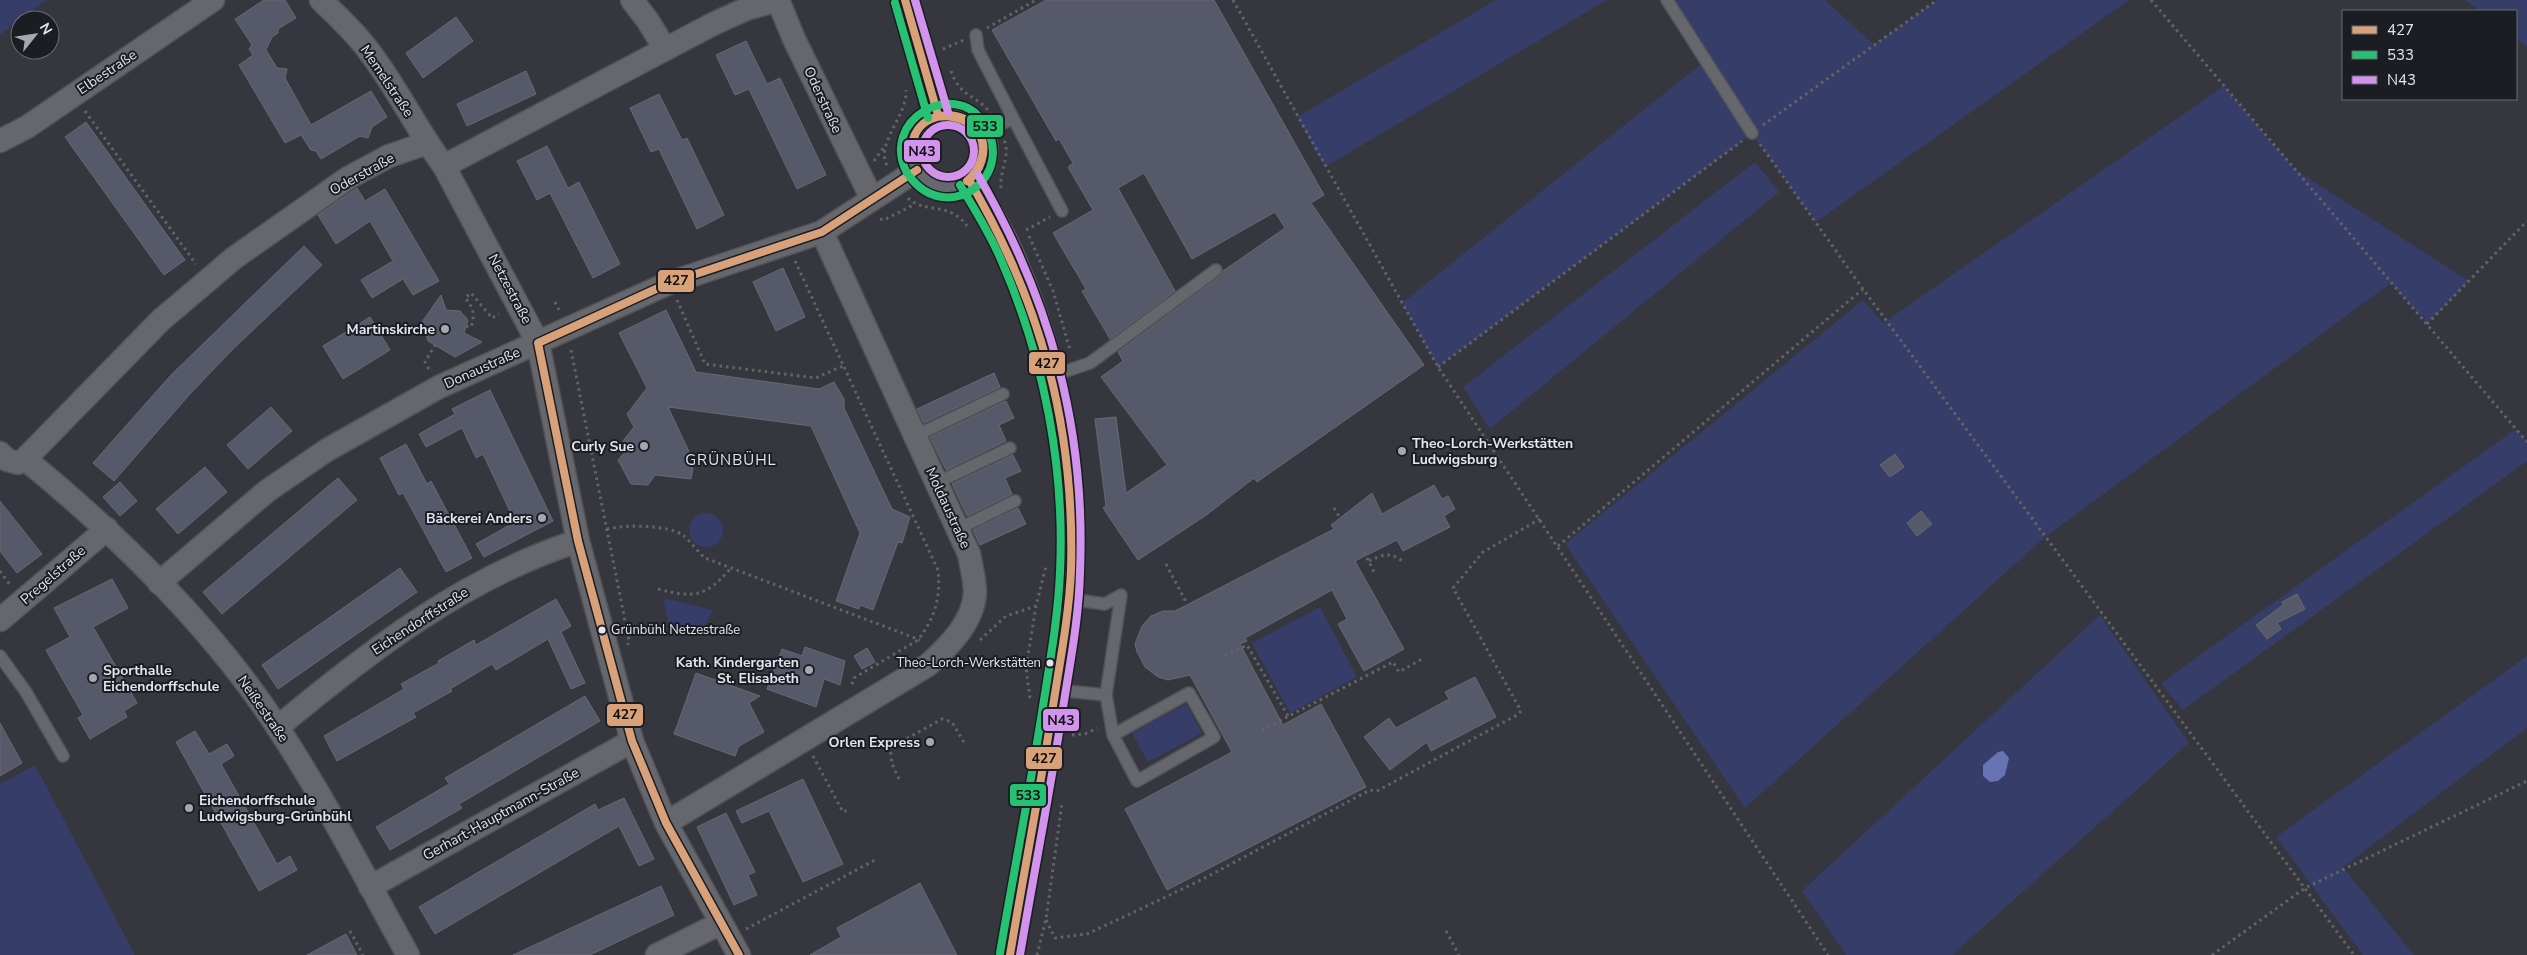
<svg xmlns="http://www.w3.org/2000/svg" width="2527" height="955" font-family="'Nunito Sans',sans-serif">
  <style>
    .green { fill: #363d68 }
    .water { fill: #6773b2 }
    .building { fill: #565969; stroke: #686970 }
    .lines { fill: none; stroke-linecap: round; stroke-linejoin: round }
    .lane-casing { stroke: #525359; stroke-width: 14 }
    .street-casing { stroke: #525359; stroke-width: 25 }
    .secondary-casing { stroke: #525359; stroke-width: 30 }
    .path { stroke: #636468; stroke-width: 3; stroke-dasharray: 2.5 4; stroke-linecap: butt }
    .lane { stroke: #66676c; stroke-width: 11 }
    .street { stroke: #66676c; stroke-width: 22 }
    .secondary { stroke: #666870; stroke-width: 28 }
    .bus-1-casing { stroke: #1b1d23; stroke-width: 11 }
    .bus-2-casing { stroke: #1b1d23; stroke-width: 11 }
    .bus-3-casing { stroke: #1b1d23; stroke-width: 11 }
    .bus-1 { stroke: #d9a179; stroke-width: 8 }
    .bus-2 { stroke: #26c172; stroke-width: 8 }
    .bus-3 { stroke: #d193ec; stroke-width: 8 }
    .poi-dot { fill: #a6a8b0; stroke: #1b1d23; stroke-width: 2 }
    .bus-dot { fill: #e2e5ed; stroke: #1b1d23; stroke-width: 2 }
    .labels { text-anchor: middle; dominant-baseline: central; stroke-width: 4; stroke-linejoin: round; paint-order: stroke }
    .bus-label { font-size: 13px; fill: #e2e5ed; stroke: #1b1d23; text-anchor: start }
    .street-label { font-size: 14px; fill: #e2e5ed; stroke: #1b1d23 }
    .poi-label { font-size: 14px; font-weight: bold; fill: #e2e5ed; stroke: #1b1d23; text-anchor: end }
    .neighbourhood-label { font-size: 15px; letter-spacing: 1px; fill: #e2e5ed; stroke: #1b1d23 }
    .line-badge { stroke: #1b1d23; stroke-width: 2 }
    .pale-badge-label { font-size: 14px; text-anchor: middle; font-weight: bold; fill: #111 }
  </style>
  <rect width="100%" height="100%" fill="#36373e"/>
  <!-- green -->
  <path class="green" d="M0,0H46L0,35Z
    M1496,0H1607L1325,167L1297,117Z
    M1667,0H1825L1874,45L1937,0H2129L1816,222L1752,134L1438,367L1402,303L1705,61Z
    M2465,0H2527V47L2516,39V11H2480Z
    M2224,86L2294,169L2469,281L2427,324L2391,283L2045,537L1745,808L1565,544L1863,300L1883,323Z
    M1755,162L1779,192L1490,429L1463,387Z
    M2516,429L2527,441V461L2183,710L2161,683Z
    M689 530a17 17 0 1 1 34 0a17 17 0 1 1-34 0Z
    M663,598L713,610L701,634L669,627Z
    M1320,607L1357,677L1290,713L1252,643Z
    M2100,615L2189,743L1952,955H1846L1802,891Z
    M2527,656V728L2343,867L2414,955H2363L2276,837Z
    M1186,704L1202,733L1148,762L1132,733Z
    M35,765L135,955H0V784Z"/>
  <!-- water -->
  <path class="water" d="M2003,751L2009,758L2005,775L1998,781L1990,782L1983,776V765L1998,752Z"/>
  <!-- building -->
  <path class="building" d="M264,0H285L296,18L278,29V33L272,37L266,50L277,68L287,69L285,78L311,125L371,91L387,117L372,127L368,138L360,136L321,159L316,151L311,150L301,135L285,143L239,65L253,55L249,49L252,45L235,19Z
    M1046,0H1214L1324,195L1311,203L1424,365L1257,482L1254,478L1205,516L1138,560L1103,508L1106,506L1095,419L1116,417L1126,493L1167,465L1101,377L1123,361L1118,352L1220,276L1223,271L1285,228L1275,212L1192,259L1144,173L1118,188L1175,291L1110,339L1082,291L1086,289L1053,233L1093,210L1068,167L1073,163L1059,139L1056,141L992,30Z
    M456,17L473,41L423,78L406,53Z
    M746,41L767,84L780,78L826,175L797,189L749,89L735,95L716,55Z
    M526,71L536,94L467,126L457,104Z
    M659,94L682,140L687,138L724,215L697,229L659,149L651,152L630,108Z
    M86,122L185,260L164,275L65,137Z
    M547,146L568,188L579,182L620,264L593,278L550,193L537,200L517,161Z
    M357,188L365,201L385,189L439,281L413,295L403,279L372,298L361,280L393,261L370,221L336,244L318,215Z
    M304,246L322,265L233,349L190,394L114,481L93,463L171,375Z
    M783,268L805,317L776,331L753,282Z
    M441,295L446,310L460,311L468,320L464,333L482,342L455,357L428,341L422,322Z
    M666,310L696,372L819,389L834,382L844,399V408L892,509L910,517L902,543L898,542L873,610L860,605L859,609L836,601L860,533L811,426L668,407L691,456L689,459L693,469L691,479L655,475L648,485L631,484L618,460L627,450L623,441L634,427L627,414L647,388L619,333Z
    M370,317L390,350L343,379L323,346Z
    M994,373L1000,387L924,423L917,409Z
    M490,390L553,521L484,557L476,544L515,522L483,454L476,458L462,428L426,447L419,434L455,414L452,409Z
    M1006,401L1014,418L999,425L1006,441L946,470L930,437Z
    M271,407L292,431L248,469L227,445Z
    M406,444L427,484L431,481L472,558L446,572L403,493L399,495L380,458Z
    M1895,454L1904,467L1890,477L1880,465Z
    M1013,455L1021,471L1005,478L1012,494L967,516L952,484Z
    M205,467L227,492L178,534L156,509Z
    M338,478L357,500L222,614L203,592Z
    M120,482L137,501L120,516L103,497Z
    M1434,485L1442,499L1448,496L1455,509L1444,516L1450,527L1403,551L1397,540L1355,561L1404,649L1364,671L1338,624L1347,619L1332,590L1245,638L1247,641L1240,644L1283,725L1321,704L1366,787L1167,890L1125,809L1232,752L1190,675L1168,680L1158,677L1145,667L1137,652L1135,644L1142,626L1151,616L1163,611H1175L1334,529L1331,525L1372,493L1382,514Z
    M0,501L42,554L17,573L0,551Z
    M1018,508L1026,524L980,545L973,530Z
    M1921,511L1932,524L1917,536L1907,523Z
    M400,568L417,592L278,689L262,665Z
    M112,579L128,608L93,627L137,703L124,711L127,717L90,739L78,718L83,715L46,650L70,637L54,608Z
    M2297,594L2305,609L2277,623L2281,629L2267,639L2256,625L2283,605L2282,602Z
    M556,599L571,626L561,632L585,683L571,689L548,639L496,670L492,664L450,689L452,691L413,713L416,717L337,761L324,736L404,689L401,684L439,663L438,661L474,640L476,645Z
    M805,647L845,661L840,685L824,679L816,707L767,689L782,649L802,656Z
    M867,648L875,662L862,669L854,656Z
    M696,673L760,696L749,703L764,732L739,746L735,756L674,734Z
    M1475,677L1496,717L1431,751L1427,742L1390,770L1364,737L1389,718L1396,728L1449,699L1445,692Z
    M585,696L600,721L459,804L462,808L390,850L376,827L449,784L445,778Z
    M0,723L22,763L0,776Z
    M195,731L209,754L227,744L234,756L221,764L277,864L290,856L297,870L259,891L176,742Z
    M803,779L843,864L803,882L769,811L742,823L736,811Z
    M624,798L654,859L639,866L619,826L435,934L419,907L595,804L598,810Z
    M726,813L755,872L748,875L757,895L734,905L697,827Z
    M920,883L957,955H810L841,937L837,928Z
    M661,886L674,915L590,955H513Z
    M346,934L357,955H307Z"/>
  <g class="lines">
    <!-- lane casing -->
    <g class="lane-casing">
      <path id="lane" d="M1667,0L1752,133
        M976,35L978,50L1013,118
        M980,135L1013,118L1062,211
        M1052,376L1090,363L1216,270
        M915,436L1003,394
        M936,483L1010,448
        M958,529L1015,501
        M0,656L26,692L63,756
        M1056,690L1106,695L1121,595L1105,604L1069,599
        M1106,695L1113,735L1137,781L1214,737L1189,693L1113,735"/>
    </g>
    <!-- street casing -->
    <g class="street-casing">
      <path id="street" d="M321,0C337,16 355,32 368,50C397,87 416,129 444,166L713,24L746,9L778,0
        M632,0L648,21L665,49
        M778,0L794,39L872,199
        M0,141L27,127L213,0
        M444,166L538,343L578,541L632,741L666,823L739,955
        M0,453L7,460L18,463L25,459L161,320L234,258L348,178L389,156L427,143
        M25,459C116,533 214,629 278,728C326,801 366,879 408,955
        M159,583L267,491L327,450L439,387L669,283L822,232L917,170
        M0,620L107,529
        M278,727C368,652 465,577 578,541
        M666,823L928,665C948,647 974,622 975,592C975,580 971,566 969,554L822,232
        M370,887L632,741
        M657,955L721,923"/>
    </g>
    <!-- secondary casing -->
    <g class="secondary-casing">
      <path id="secondary" d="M905,0L938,115
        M912 151a36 36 0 1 1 72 0a36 36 0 1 1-72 0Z
        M969,180C986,209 1004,238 1016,269C1053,357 1072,455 1071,551C1071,609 1059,668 1050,726C1037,802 1023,878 1010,955"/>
    </g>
    <!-- path -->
    <path class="path" d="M1233,0L1438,367L1828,955
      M2151,0L2527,442
      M987,28L1036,0
      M943,49L964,40
      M951,71C962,101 979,94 991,115
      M85,111L196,264
      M1763,125L1937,0
      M1760,144L1863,289L2354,955
      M874,161L884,147
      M887,165C875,144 908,115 906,90
      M1001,188C999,171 1012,154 1003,138
      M908,198C924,214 949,201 967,226
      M880,219L884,220L915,204
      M1026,230L1050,217
      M1029,236L1053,291L1070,350
      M795,261L938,570C941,597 935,618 918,640L854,678L851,688
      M677,300L705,364L816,378L843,366
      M555,302L559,310
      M2427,324L2527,221
      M466,326L471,327C475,315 474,308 465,298L471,293L492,318L499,314
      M571,350L629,641L628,645
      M1438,367L1742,141
      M429,369L425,362L435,345
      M1334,508L1340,518
      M607,529C625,525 668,524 684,536C689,540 699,553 705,558L920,640
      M1558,546L1863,289
      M1364,552L1375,574
      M1369,561C1382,555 1389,551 1402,561
      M1166,564L1187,604
      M0,571L10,585
      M658,589C693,598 705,598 730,569
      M980,640L1006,616L1036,606
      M1225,656L1247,645L1288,716
      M1030,698L1026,668L1036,606L1046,566
      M1262,730L1393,662L1399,672L1422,659
      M1072,735L1085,734L1097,728
      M813,756L843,812L848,810
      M899,779L892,764L890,748L942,719L952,722L965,744
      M1046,920L1055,938L1087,934L1132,913L1201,880L1370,790L1377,791L1517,715L1521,711L1453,588L1483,552L1540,519
      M746,929L875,860
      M350,931L363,955
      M1446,931L1459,955
      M1037,955L1046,919L1062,803
      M2212,955L2305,888L2527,781"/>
    <!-- lane -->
    <use href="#lane" class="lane"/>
    <!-- street -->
    <use href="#street" class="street"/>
    <!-- secondary -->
    <use href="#secondary" class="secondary"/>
    <!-- bus-1 casing -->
    <g class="bus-1-casing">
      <path id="bus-1" d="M905,0L938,115
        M912,146C914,111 967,104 980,135
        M912,146C914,142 914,135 917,131C931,108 968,114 980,135
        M969,180C1041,302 1075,428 1071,570C1069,616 1060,661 1053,706C1040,789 1024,872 1010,955
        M967,181C980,169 987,152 980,135
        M967,181C981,172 988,150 980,135
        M739,955L666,823L632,741L578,541L538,343L669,283L822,232L917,170"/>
    </g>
    <!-- bus-2 casing -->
    <g class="bus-2-casing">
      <path id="bus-2" d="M895,3L928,118
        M907,173C879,119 955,79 983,122C1019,176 948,227 910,177
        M960,185C975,210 991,235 1002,262C1044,359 1065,467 1060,572C1058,617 1050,662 1043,706C1030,789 1014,871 1000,953"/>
    </g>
    <!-- bus-3 casing -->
    <g class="bus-3-casing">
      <path id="bus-3" d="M915,0L948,112
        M922 151a26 26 0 1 1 52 0a26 26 0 1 1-52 0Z
        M978,175C1050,299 1086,428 1080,572C1079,618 1070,663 1063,708C1050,791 1034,873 1020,955"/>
    </g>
    <!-- bus-1 -->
    <use href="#bus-1" class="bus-1"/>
    <!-- bus-2 -->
    <use href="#bus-2" class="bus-2"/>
    <!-- bus-3 -->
    <use href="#bus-3" class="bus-3"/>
  </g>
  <!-- markers -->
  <g class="poi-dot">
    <circle cx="445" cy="329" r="5"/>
    <circle cx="644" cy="446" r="5"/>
    <circle cx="1402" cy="451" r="5"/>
    <circle cx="542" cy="518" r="5"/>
    <circle cx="809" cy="670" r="5"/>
    <circle cx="93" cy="678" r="5"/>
    <circle cx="930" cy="742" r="5"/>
    <circle cx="189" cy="808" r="5"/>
  </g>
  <g class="bus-dot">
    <circle cx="602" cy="630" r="4.5"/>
    <circle cx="1050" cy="663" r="4.5"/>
  </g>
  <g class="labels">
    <!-- bus labels -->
    <g class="bus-label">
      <text x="611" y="630">Grünbühl Netzestraße</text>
      <text x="1041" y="663" text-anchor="end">Theo-Lorch-Werkstätten</text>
    </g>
    <!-- street labels -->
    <g class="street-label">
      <text transform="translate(107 72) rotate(-34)">Elbestraße</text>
      <text transform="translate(387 81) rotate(56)">Memelstraße</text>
      <text transform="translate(823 100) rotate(65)">Oderstraße</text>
      <text transform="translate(362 174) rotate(-29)">Oderstraße</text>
      <text transform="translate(510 289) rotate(62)">Netzestraße</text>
      <text transform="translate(482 368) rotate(-24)">Donaustraße</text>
      <text transform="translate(948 508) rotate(65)">Moldaustraße</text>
      <text transform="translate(53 575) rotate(-41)">Pregelstraße</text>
      <text transform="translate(420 621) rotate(-33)">Eichendorffstraße</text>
      <text transform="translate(263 709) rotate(55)">Neißestraße</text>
      <text transform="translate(501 814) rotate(-29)">Gerhart-Hauptmann-Straße</text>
    </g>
    <!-- poi labels -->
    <g class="poi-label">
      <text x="435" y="329">Martinskirche</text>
      <text x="1412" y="443" text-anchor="start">Theo-Lorch-Werkstätten<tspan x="1412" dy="16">Ludwigsburg</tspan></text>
      <text x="634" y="446">Curly Sue</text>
      <text x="532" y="518">Bäckerei Anders</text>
      <text x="799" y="662">Kath. Kindergarten<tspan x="799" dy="16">St. Elisabeth</tspan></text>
      <text x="103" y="670" text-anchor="start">Sporthalle<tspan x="103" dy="16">Eichendorffschule</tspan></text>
      <text x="920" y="742">Orlen Express</text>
      <text x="199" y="800" text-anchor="start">Eichendorffschule<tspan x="199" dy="16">Ludwigsburg-Grünbühl</tspan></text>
    </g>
    <!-- neighbourhood labels -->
    <g class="neighbourhood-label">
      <text x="731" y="460">GRÜNBÜHL</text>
    </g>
  </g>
  <g class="line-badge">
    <rect x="966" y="114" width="38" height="24" rx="5" fill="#26c172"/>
    <rect x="903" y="139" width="38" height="24" rx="5" fill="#d193ec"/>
    <rect x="657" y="269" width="38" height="24" rx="5" fill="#d9a179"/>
    <rect x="1028" y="351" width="38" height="24" rx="5" fill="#d9a179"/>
    <rect x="606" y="703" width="38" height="24" rx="5" fill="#d9a179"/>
    <rect x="1042" y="708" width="38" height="24" rx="5" fill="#d193ec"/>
    <rect x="1025" y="746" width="38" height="24" rx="5" fill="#d9a179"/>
    <rect x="1009" y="783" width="38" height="24" rx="5" fill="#26c172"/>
  </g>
  <g class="pale-badge-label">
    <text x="985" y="131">533</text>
    <text x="922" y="156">N43</text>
    <text x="676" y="285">427</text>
    <text x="1047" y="368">427</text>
    <text x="625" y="719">427</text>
    <text x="1061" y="725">N43</text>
    <text x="1044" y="763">427</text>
    <text x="1028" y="800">533</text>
  </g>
  <!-- legend -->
  <rect x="2342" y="10" width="175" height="90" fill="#1b1d23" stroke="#6b6d74"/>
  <rect x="2352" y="26" width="25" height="8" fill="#d9a179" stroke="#6b6d74"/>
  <text x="2387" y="35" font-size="15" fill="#e2e5ed">427</text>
  <rect x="2352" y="51" width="25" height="8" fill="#26c172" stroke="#6b6d74"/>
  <text x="2387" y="60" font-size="15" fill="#e2e5ed">533</text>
  <rect x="2352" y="76" width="25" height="8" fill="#d193ec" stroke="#6b6d74"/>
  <text x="2387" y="85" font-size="15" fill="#e2e5ed">N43</text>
  <!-- north arrow -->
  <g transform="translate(35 35) rotate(60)"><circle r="24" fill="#1b1d23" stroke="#6b6d74"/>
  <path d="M0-4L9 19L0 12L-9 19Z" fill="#a6a8b0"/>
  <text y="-8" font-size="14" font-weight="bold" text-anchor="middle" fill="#e2e5ed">N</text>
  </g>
</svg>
